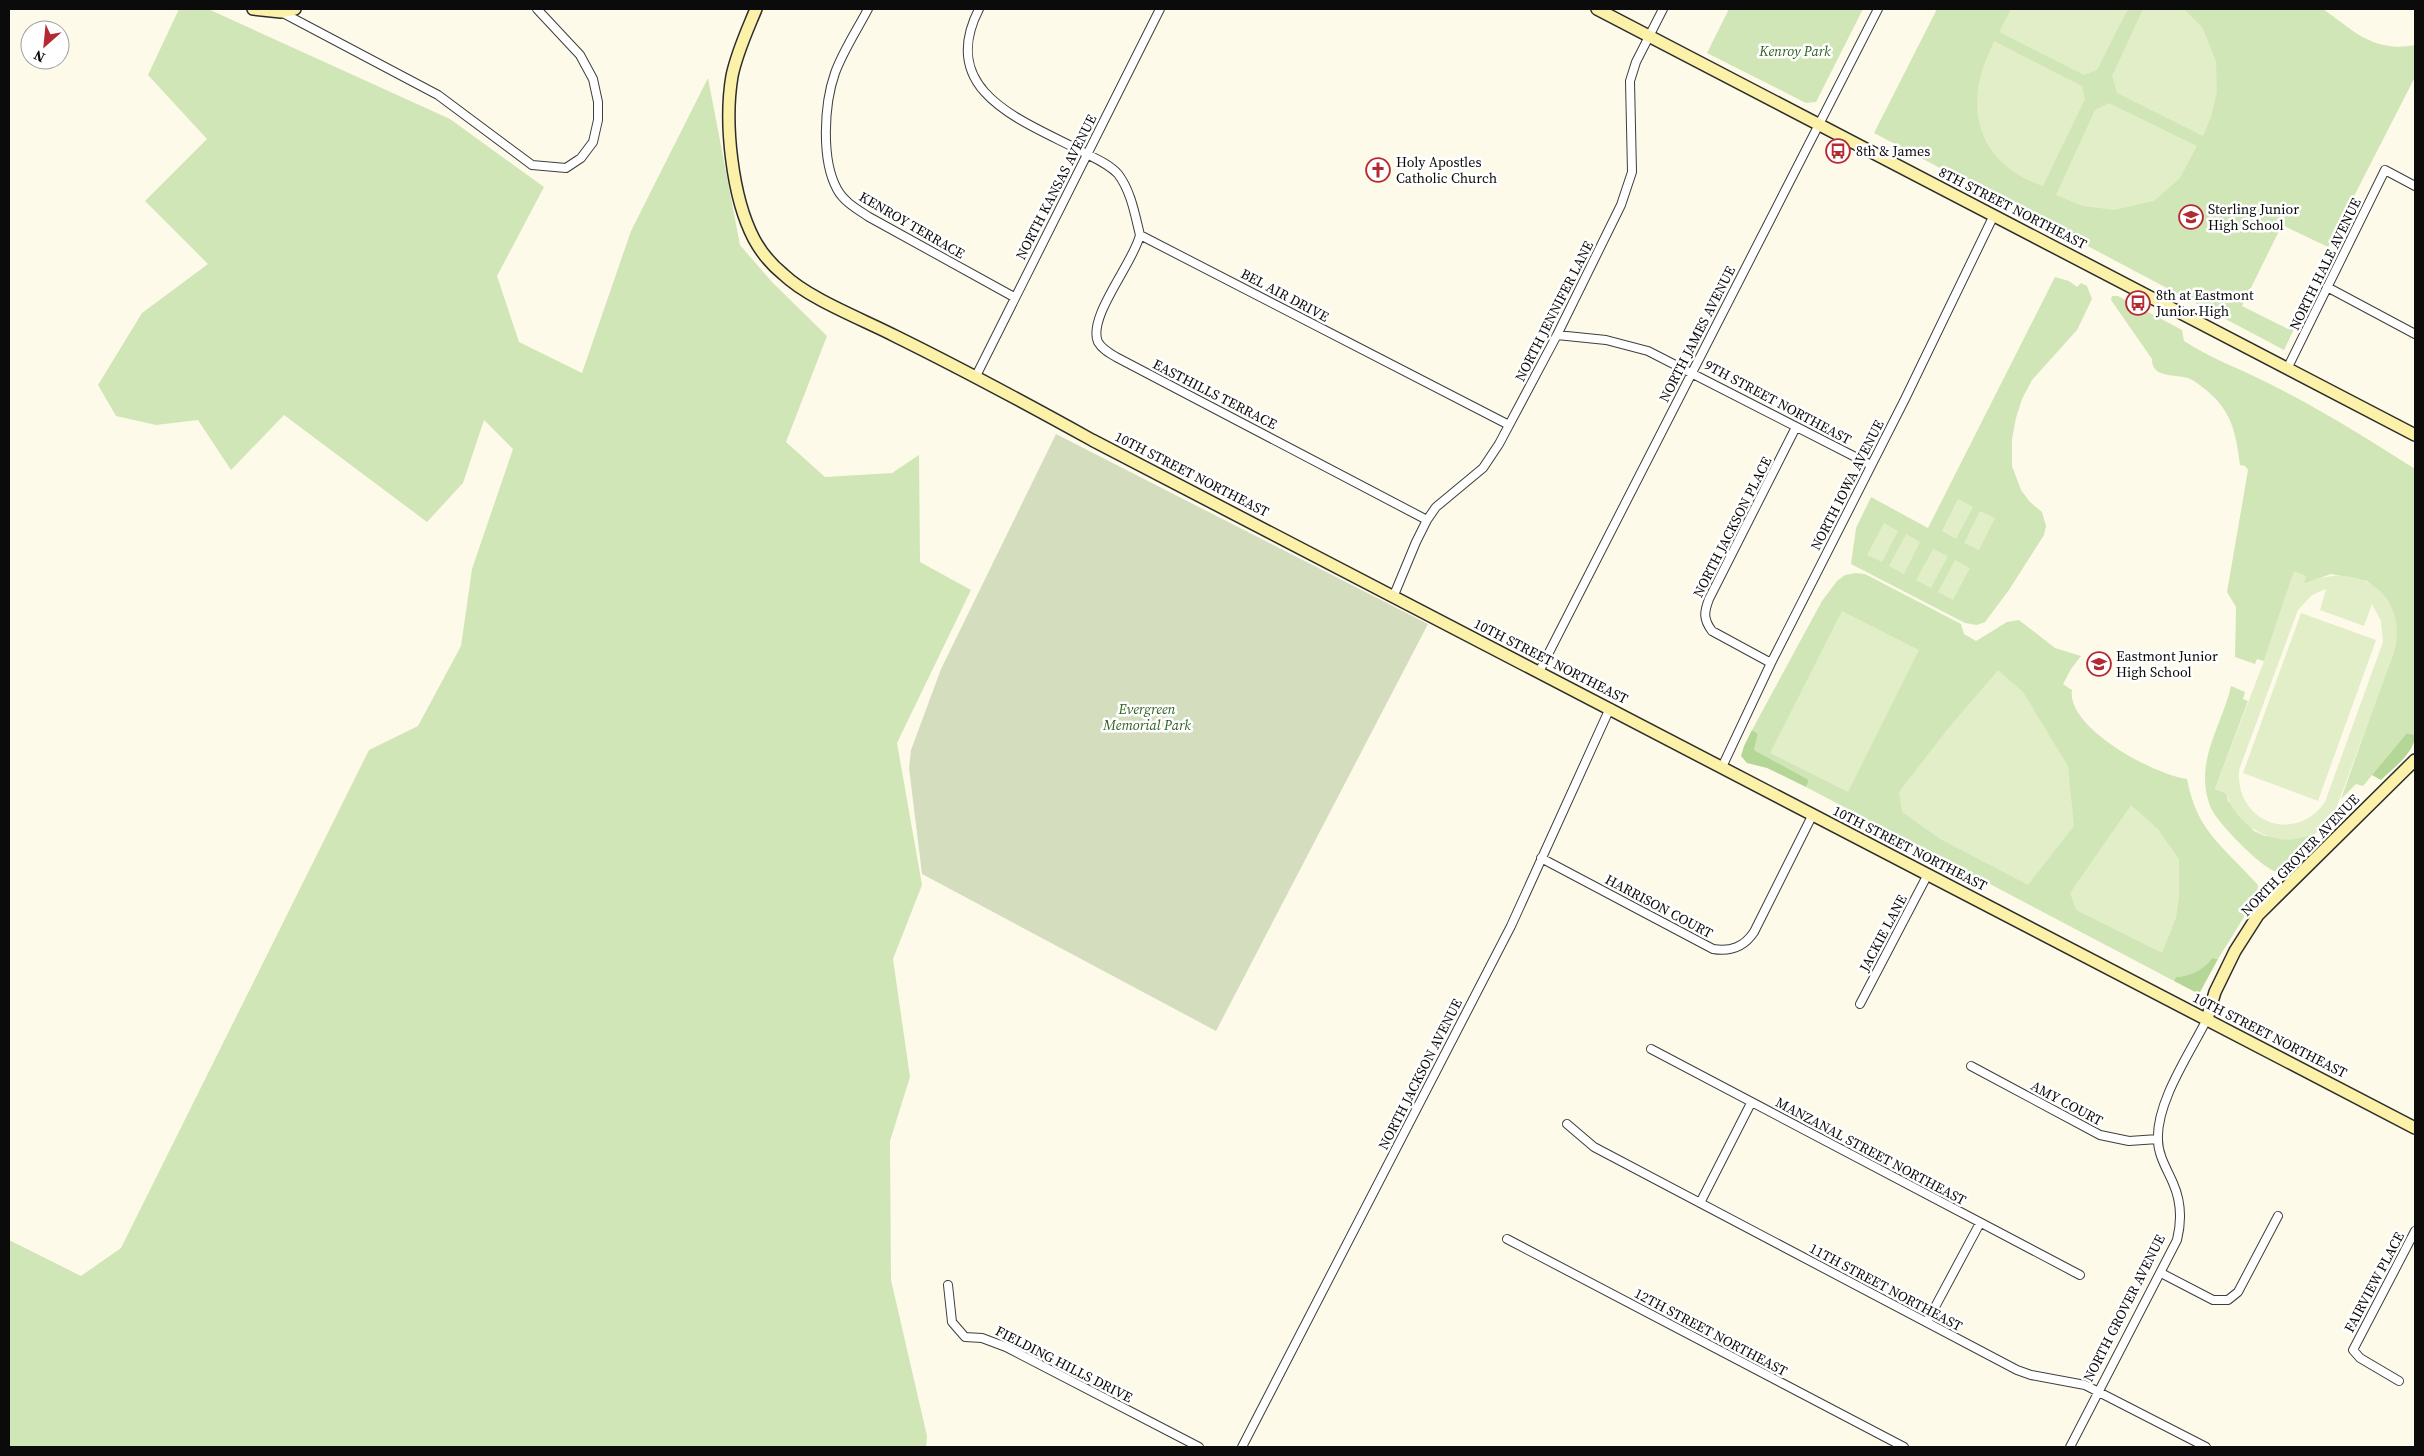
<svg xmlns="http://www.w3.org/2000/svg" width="2424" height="1456" font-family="'Source Serif 4',serif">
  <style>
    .green { fill: #d0e6b6 }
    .forest { fill: #b4d696 }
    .cemetery { fill: #d4debe }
    .pitch { fill: #e1eec8; fill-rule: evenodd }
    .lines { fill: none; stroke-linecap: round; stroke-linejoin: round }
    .street-casing { stroke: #3e3e3e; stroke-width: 10 }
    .secondary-casing { stroke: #2d2d2d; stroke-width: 14 }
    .street { stroke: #fff; stroke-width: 8 }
    .secondary { stroke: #fbf1a8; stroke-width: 11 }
    .labels { text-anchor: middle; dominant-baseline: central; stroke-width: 5; stroke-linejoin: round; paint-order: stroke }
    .park-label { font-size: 14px; font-style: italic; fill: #2d5f1f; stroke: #fff }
    .poi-label { font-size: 14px; fill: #0b0b0b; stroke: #fff; text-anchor: start }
    .street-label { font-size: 14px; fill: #0b0b0b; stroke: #fff }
  </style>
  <rect width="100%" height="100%" fill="#fefaea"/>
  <!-- green -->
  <path class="green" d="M179,9H208L450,119L544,187L497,276L519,342L582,373L631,231L708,78L740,245L772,282L827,336L786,442L825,477L892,473L919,455L920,562L971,590L897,743L922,885L893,959L910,1077L890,1141L891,1280L927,1436L926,1447H9V1240L81,1276L121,1248L369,750L418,726L461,646L472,569L513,449L484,420L463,483L427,522L284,415L231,470L198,420L156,425L116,416L98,385L142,313L208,264L145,201L207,139L148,75Z
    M1729,9H1863L1816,102L1806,103L1707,53Z
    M1937,9H2323C2354,31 2374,53 2415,45V77L2328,247L2282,225L2242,306L2288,329L2303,299L2307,302L2284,350L1874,133Z
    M2055,277L2069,281L2077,287L2081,283L2087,286L2092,299L2077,330L2032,380L2022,399L2016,418L2012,439V466L2021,490L2030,502L2042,512L2046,526L2044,535L2009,590L1985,622L1977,625L1965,623L1851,564L1856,528L1871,497L1928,528Z
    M2112,296H2118L2182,330L2184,341C2210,358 2238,368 2266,382C2317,407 2367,438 2415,469V735L2407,733L2363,786L2356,784L2341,799L2396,644L2381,593L2367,581L2331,574L2303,584L2294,572L2264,661L2257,659L2255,664L2235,657L2236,607L2227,592L2248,470L2245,466L2240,465C2235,424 2229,405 2194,381C2181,372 2151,381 2152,359L2111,300Z
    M1856,573L1865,574L1961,624L1964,634L1976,641L2007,622L2019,620L2055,648L2081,656L2071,669L2063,684L2072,690C2066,728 2155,775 2187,779C2197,832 2223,846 2258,885L2257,896L2218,959L2212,958C2204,970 2190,976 2176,977L2174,981L1806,787L1809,780L1754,750L1758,734L1752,730L1822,601L1837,581L1845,575Z
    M2231,686L2245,692L2243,699L2248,701L2215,789L2226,793L2228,801L2254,831L2265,836L2296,838L2319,829L2306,843L2311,848C2303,855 2292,871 2282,873C2267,875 2219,824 2212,810C2207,800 2205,788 2205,777C2205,746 2225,715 2231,686Z"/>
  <!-- forest -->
  <path class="forest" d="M1752,730L1758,734L1754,750L1809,780L1806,787L1767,768L1747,763L1741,756L1744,746Z
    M2407,733L2415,735C2415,753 2393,768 2381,780L2372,775Z
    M2212,958L2218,959L2199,994L2174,981L2176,977C2190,976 2204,970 2212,958Z"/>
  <!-- cemetery -->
  <path class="cemetery" d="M1056,434L1428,624L1216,1031L922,874L909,768L911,750L941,669Z"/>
  <!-- pitch -->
  <path class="pitch" d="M2011,9H2128L2097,70L2084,75L1999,32Z
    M2143,9H2184L2202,27L2216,61L2217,92L2211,117L2203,136L2117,93L2112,76Z
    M1994,41L2082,86L2085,99L2043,186C1991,169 1967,127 1981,74C1984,63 1990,52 1994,41Z
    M2109,103L2197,146L2180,178L2154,201L2114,210L2083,206L2056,195L2095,110Z
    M1958,499L1973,507L1956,539L1942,531Z
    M1980,511L1995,518L1979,550L1964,543Z
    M1884,523L1898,531L1882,562L1867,555Z
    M1906,534L1920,542L1904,574L1889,566Z
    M1933,549L1948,556L1931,588L1916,580Z
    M1955,560L1970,568L1953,600L1938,592Z
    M2294,571L2306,576L2304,584C2357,559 2410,593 2394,653L2336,809C2331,817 2327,824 2319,830C2284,854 2237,830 2226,793L2215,789L2264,661ZM2326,589L2320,610L2364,626L2372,604L2381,621L2383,642L2325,802C2295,845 2235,822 2239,770L2298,610L2312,595Z
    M1842,611L1919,650L1848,792L1770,753Z
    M2301,613L2376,640L2318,801L2243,773Z
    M1998,670L2023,692L2068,766L2074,826L2028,885L1940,839L1902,812L1899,792L1946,731Z
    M2131,805L2158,829L2179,859V898L2176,918L2162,953L2076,910L2070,893Z"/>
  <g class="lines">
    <!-- street casing -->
    <g class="street-casing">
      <path id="street" d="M868,9C857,30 843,51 835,73C824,104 821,160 837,189C844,202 857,209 869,217L1014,297
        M979,9C937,91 1021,120 1079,150C1092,157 1108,163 1118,174C1131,191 1135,215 1140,235L1509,425
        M281,12L438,95L532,165L566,168L581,158L593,142L598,120V102L593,79L580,55L537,9
        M1140,235C1134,262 1087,317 1098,342C1102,349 1109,353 1116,357L1427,520
        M2327,287L2415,334
        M1557,335L1606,340L1648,351L1871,465
        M2287,369L2385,170L2415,186
        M976,376L1160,9
        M1394,595L1416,542L1427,520L1436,507L1483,468L1499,444L1557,335L1621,205L1632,172L1630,81L1636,62L1663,9
        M1771,663L1712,631C1703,619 1704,612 1709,599L1796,427
        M1539,672L1878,9
        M1722,767L1771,663L1905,399L1994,215
        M1541,858L1713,949C1731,952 1744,947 1754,932L1813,814
        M1860,1004L1928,874
        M1651,1049L2080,1275
        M1971,1066L2100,1135L2129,1141L2158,1139
        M1567,1124L1594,1147L2017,1370L2031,1375L2085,1385L2206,1447
        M1700,1203L1751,1103
        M1507,1239L1904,1447
        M2161,1273L2213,1300H2228L2238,1292L2278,1216
        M948,1285L952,1322L965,1337L982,1338L1006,1347L1199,1447
        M1927,1322L1980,1223
        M2399,1381L2360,1358L2353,1350L2415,1231
        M1242,1447L1511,926L1610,708
        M2070,1447L2177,1240C2182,1220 2181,1201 2173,1183C2167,1169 2158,1155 2158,1140C2156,1102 2190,1053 2207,1019"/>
    </g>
    <!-- secondary casing -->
    <g class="secondary-casing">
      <path id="secondary" d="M253,9L281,12L295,9
        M756,9C747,31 737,52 732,76C724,123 732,197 754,239C761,252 772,265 783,274C809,299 862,319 895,336C962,369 1027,404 1092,440L2415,1128
        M1597,9L2415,435
        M2207,1019L2215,992L2235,951L2258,915L2415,760"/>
    </g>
    <!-- street -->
    <use href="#street" class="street"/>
    <!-- secondary -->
    <use href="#secondary" class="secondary"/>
  </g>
  <!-- icons -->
  <defs>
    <g id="bus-ring" transform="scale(1.25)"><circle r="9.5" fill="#fff" stroke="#b42a33" stroke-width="1.5"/><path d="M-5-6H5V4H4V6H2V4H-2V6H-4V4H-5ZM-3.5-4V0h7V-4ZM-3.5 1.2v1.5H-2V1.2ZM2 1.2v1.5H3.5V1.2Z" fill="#b42a33"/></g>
    <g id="church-ring" transform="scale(1.25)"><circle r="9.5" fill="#fff" stroke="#b42a33" stroke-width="1.5"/><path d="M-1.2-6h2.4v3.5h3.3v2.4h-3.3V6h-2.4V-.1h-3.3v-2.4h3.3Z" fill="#b42a33"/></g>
    <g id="school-ring" transform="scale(1.25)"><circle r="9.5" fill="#fff" stroke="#b42a33" stroke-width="1.5"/><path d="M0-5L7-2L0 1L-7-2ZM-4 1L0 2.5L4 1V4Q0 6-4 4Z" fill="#b42a33"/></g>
  </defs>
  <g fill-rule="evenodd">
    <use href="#bus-ring" x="1838" y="151"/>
    <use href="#church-ring" x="1378" y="170"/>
    <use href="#school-ring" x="2191" y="217"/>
    <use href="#bus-ring" x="2138" y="303"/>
    <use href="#school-ring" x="2099" y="664"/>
  </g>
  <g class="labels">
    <!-- park labels -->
    <g class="park-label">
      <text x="1795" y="51">Kenroy Park</text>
      <text x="1147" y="709">Evergreen<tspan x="1147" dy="16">Memorial Park</tspan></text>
    </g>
    <!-- poi labels -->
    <g class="poi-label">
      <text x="1856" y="151">8th &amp; James</text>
      <text x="1396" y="162">Holy Apostles<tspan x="1396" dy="16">Catholic Church</tspan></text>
      <text x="2208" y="209">Sterling Junior<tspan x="2208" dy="16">High School</tspan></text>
      <text x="2156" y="295">8th at Eastmont<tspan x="2156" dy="16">Junior High</tspan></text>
      <text x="2116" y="656">Eastmont Junior<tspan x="2116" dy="16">High School</tspan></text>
    </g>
    <!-- street labels -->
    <g class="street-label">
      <text transform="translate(1056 187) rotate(-63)">NORTH KANSAS AVENUE</text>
      <text transform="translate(2013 208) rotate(27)">8TH STREET NORTHEAST</text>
      <text transform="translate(912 225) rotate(30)">KENROY TERRACE</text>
      <text transform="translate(2325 264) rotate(-64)">NORTH HALE AVENUE</text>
      <text transform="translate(1285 295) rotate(28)">BEL AIR DRIVE</text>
      <text transform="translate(1554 311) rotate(-63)">NORTH JENNIFER LANE</text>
      <text transform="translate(1697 334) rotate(-63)">NORTH JAMES AVENUE</text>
      <text transform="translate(1215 394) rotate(27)">EASTHILLS TERRACE</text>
      <text transform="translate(1778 402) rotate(28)">9TH STREET NORTHEAST</text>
      <text transform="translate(1192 474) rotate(27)">10TH STREET NORTHEAST</text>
      <text transform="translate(1847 485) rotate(-63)">NORTH IOWA AVENUE</text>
      <text transform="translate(1732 527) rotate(-63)">NORTH JACKSON PLACE</text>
      <text transform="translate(1551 661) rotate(27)">10TH STREET NORTHEAST</text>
      <text transform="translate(1910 848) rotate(27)">10TH STREET NORTHEAST</text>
      <text transform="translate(2300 855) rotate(-46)">NORTH GROVER AVENUE</text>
      <text transform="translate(1659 906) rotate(28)">HARRISON COURT</text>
      <text transform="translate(1883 933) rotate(-62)">JACKIE LANE</text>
      <text transform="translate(2270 1035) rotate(27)">10TH STREET NORTHEAST</text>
      <text transform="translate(1420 1074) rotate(-63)">NORTH JACKSON AVENUE</text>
      <text transform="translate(2067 1103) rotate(28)">AMY COURT</text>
      <text transform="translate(1871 1151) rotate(28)">MANZANAL STREET NORTHEAST</text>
      <text transform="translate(2374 1282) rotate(-62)">FAIRVIEW PLACE</text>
      <text transform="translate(1886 1287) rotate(28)">11TH STREET NORTHEAST</text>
      <text transform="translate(2124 1308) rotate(-63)">NORTH GROVER AVENUE</text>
      <text transform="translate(1711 1332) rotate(28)">12TH STREET NORTHEAST</text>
      <text transform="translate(1064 1364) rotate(27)">FIELDING HILLS DRIVE</text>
    </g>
  </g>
  <!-- border -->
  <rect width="2424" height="1456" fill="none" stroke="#0b0b0b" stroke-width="20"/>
  <!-- north arrow -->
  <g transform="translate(45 45) rotate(207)"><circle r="24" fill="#ffffff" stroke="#9d9d9d"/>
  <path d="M0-4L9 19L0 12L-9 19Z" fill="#b42a33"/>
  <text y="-8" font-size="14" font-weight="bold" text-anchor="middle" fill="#0b0b0b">N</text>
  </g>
</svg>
